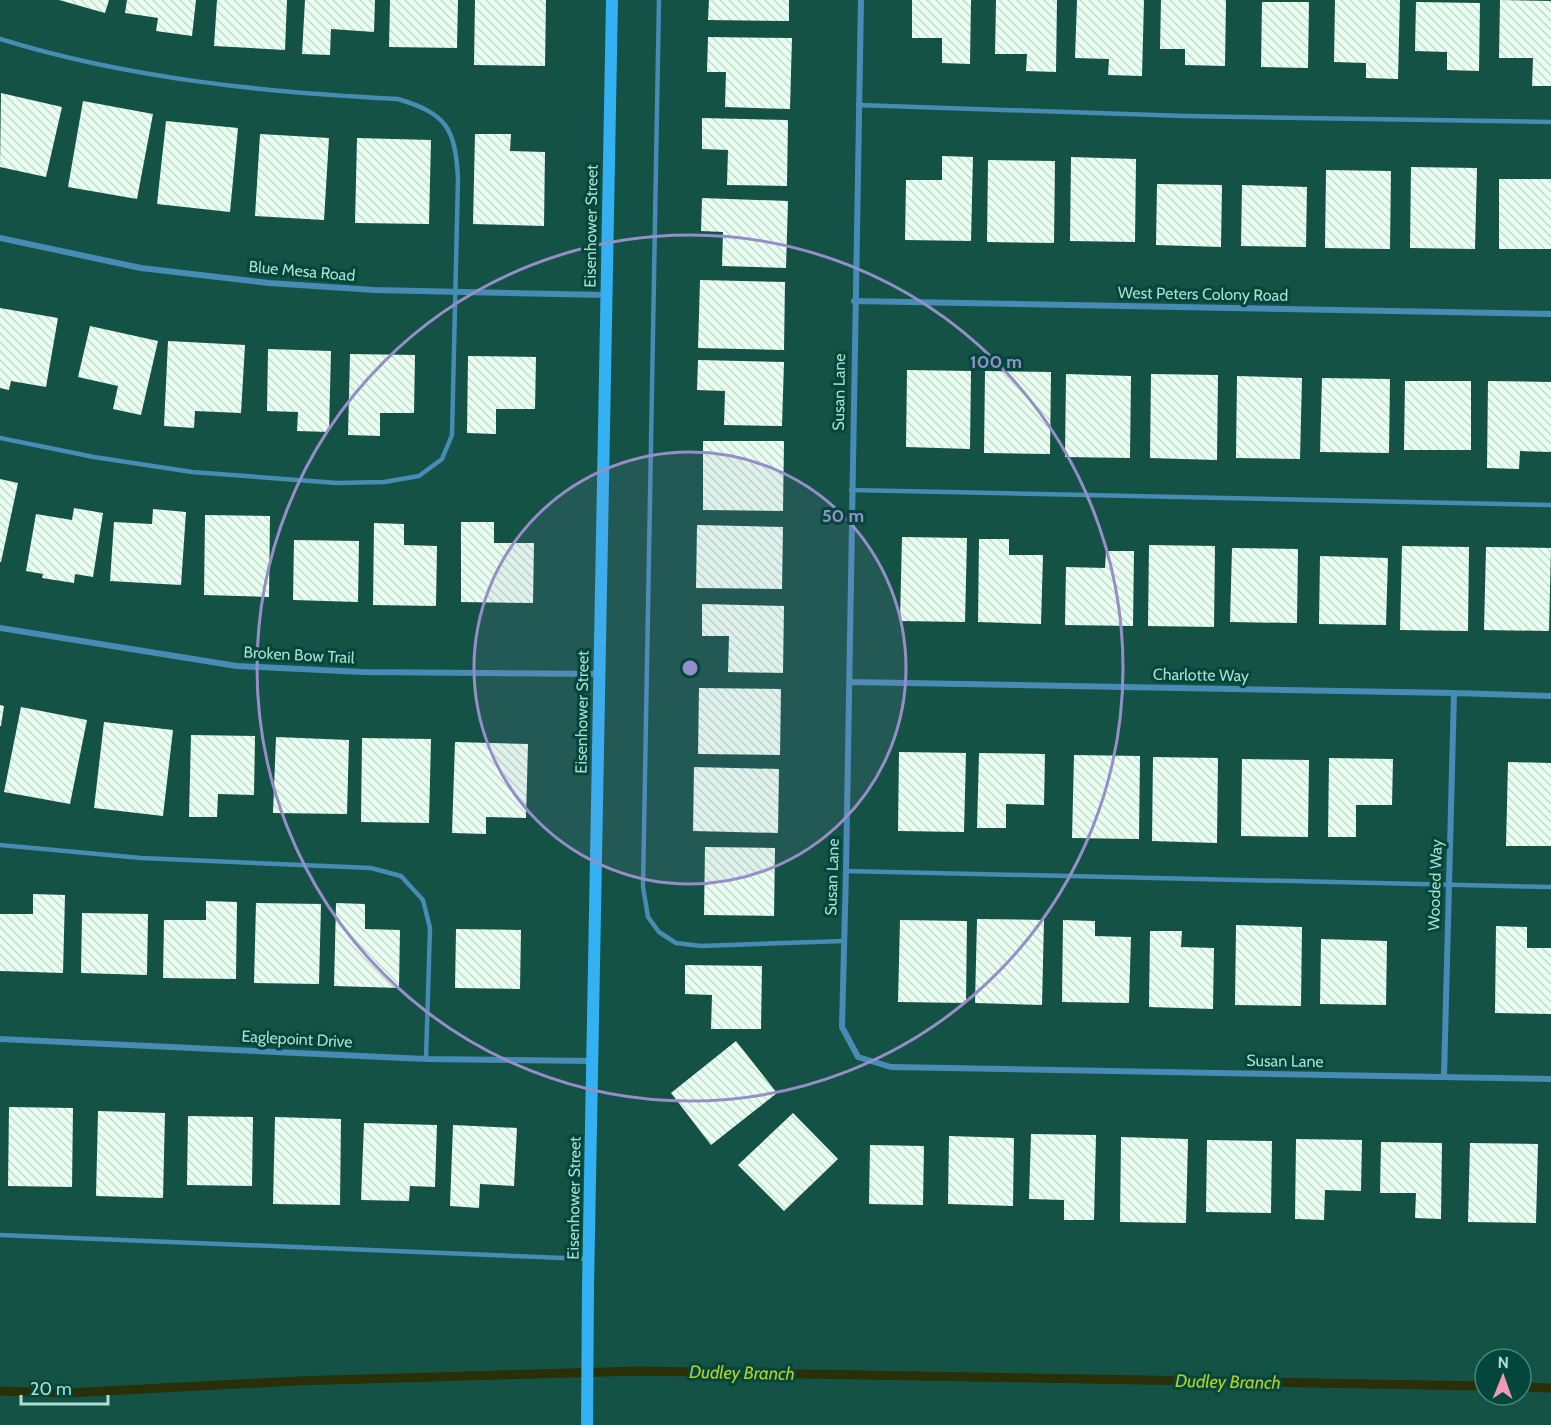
<svg xmlns="http://www.w3.org/2000/svg" width="1551" height="1425" font-family="Cabin,sans-serif">
  <style>
    .lines { fill: none; stroke-linecap: round; stroke-linejoin: round }
    .stream { stroke: #292f07; stroke-width: 9 }
    .building { fill: url(#building-back-hatch) }
    .lane { stroke: #478cb5; stroke-width: 4.5 }
    .street { stroke: #478cb5; stroke-width: 6 }
    .secondary { stroke: #34b1f2; stroke-width: 12 }
    .ring { fill: none; stroke: #968ec9; stroke-width: 3 }
    .labels { text-anchor: middle; dominant-baseline: central; stroke-width: 6; stroke-linejoin: round; paint-order: stroke }
    .street-label { font-size: 16px; fill: #added1; stroke: #03473c }
    .water-label { font-size: 18px; font-style: italic; fill: #b8ce23; stroke: #03473c }
    .centre { fill: #968ec9; stroke: #03473c; stroke-width: 3 }
    .ring-label { font-size: 18px; text-anchor: middle; font-weight: bold; fill: #968ec9; stroke: #03473c; stroke-width: 6; stroke-linejoin: round; paint-order: stroke }
  </style>
  <defs>
    <pattern id="building-back-hatch" width="6" height="6" patternUnits="userSpaceOnUse" patternTransform="scale(1.5)"><rect width="6" height="6" fill="#e9fff0"/><path d="M-1 5l2 2M0 0l6 6M5-1l2 2" fill="none" stroke="#c5d9cd"/></pattern>
  </defs>
  <rect width="100%" height="100%" fill="#145246"/>
  <g class="lines">
    <!-- stream -->
    <path class="stream" d="M1521,1387L1551,1388
      M0,1391L68,1393L296,1381L639,1371L1485,1386"/>
  </g>
  <!-- building -->
  <path class="building" d="M59,0H109L105,13Z
    M127,0H196L192,36L156,31L158,18L125,13Z
    M217,0H287L285,50L214,46Z
    M305,0H375L374,32L331,29L330,55L302,54Z
    M390,0H458L457,48L389,47Z
    M475,0H546L545,66L474,65Z
    M709,0H789V21L708,20Z
    M912,0H971L970,64L942,63V38H912Z
    M996,0H1057L1056,72L1026,71L1027,54H995Z
    M1077,0H1144L1142,76L1108,75L1109,59L1075,58Z
    M1161,0H1226L1225,66L1185,65V49H1160Z
    M1335,0H1400L1398,79L1366,78V63L1334,62Z
    M1500,0L1551,1V86H1532L1533,58H1499Z
    M1262,2H1309L1308,68L1261,67Z
    M1416,2L1480,3L1479,71L1447,70V52L1415,51Z
    M708,37L792,38L790,109L725,107L726,72H707Z
    M1,93L62,107L46,177L0,167Z
    M83,101L153,114L137,199L68,187Z
    M702,118L788,120L787,186L727,185L728,150L702,149Z
    M166,121L238,128L230,212L157,204Z
    M260,134L329,138L324,220L255,216Z
    M475,134H511L510,151L545,152L544,226L473,224Z
    M357,138L431,140L429,224L355,223Z
    M942,156L973,157L971,241L905,240L906,180H942Z
    M1071,157L1136,159L1135,242L1070,241Z
    M988,160L1055,161L1054,243L987,242Z
    M1411,167L1477,168L1475,249L1410,248Z
    M1326,170L1391,171L1390,249L1325,248Z
    M1499,179H1551V249H1499Z
    M1157,184L1222,185L1221,247L1156,245Z
    M1242,185L1307,187L1306,247L1241,246Z
    M702,198L788,201L786,268L722,266L723,232L701,231Z
    M700,280L785,282L784,350L698,348Z
    M0,308L58,318L46,387L11,381L9,390L0,388Z
    M90,326L158,341L141,415L113,409L118,386L78,377Z
    M168,341L245,345L241,413L195,411L194,428L164,426Z
    M268,349L331,351L329,432L297,431L298,412L267,411Z
    M350,354L415,355L414,413H380V436L348,435Z
    M468,356L536,357L535,409H496V434L467,433Z
    M698,360L784,362L782,426L724,425L725,391L697,390Z
    M907,370L971,371L970,449L906,447Z
    M985,371L1051,372L1050,454L984,453Z
    M1066,374L1131,376L1130,458L1065,457Z
    M1151,374L1218,375L1217,460L1150,458Z
    M1237,376L1302,378L1300,459L1236,458Z
    M1322,378L1390,379L1389,453L1320,452Z
    M1405,381H1471V450H1404Z
    M1488,381L1551,382V452L1520,451L1519,469L1487,468Z
    M703,441H784L783,511L703,510Z
    M0,479L18,483L1,562H0Z
    M74,508L103,513L93,577L75,574L74,583L42,578L43,574L26,571L36,514L72,520Z
    M153,509L186,512L181,585L110,581L114,522L152,524Z
    M205,515L270,516L269,597L204,595Z
    M461,522H494V543H534L533,603L461,602Z
    M374,523L404,524V545L437,546L436,606L373,605Z
    M697,525L783,527L782,589L696,588Z
    M902,537L967,538L965,622L900,621Z
    M979,539H1009V555H1043L1041,624L978,622Z
    M294,540L359,541L358,602L293,600Z
    M1149,545L1215,546L1214,627L1148,626Z
    M1402,546L1469,547L1468,631L1400,630Z
    M1486,547L1551,548L1549,631L1484,630Z
    M1232,548L1298,549L1297,623L1230,622Z
    M1106,551H1134L1133,626L1065,625L1066,567L1105,568Z
    M1320,556L1388,558L1386,625L1319,624Z
    M702,604L784,606L783,673L728,672L729,636H702Z
    M699,688L781,689L780,755L698,754Z
    M0,705L4,706L1,726H0Z
    M21,707L87,720L70,804L4,792Z
    M104,722L173,730L163,816L94,808Z
    M191,735L255,736L254,795L218,794L217,817H189Z
    M276,737L349,740L347,814L273,813Z
    M362,738L431,739L429,823L361,822Z
    M455,742L528,744L526,818L486,817V834L452,833Z
    M899,752L966,753L964,832L898,831Z
    M979,753L1045,754L1044,805L1006,804V828H977Z
    M1074,755L1140,756L1139,839L1072,838Z
    M1153,757L1218,758L1217,843L1152,841Z
    M1329,758L1393,759L1392,805H1356V837H1328Z
    M1242,759L1309,760L1308,837L1241,836Z
    M1508,762L1551,763V846H1506Z
    M694,767L779,769L778,833L693,831Z
    M705,847L775,848L774,916L704,915Z
    M33,894L65,895L63,973L0,971V914H33Z
    M206,901L237,902L236,979L163,978L164,920H206Z
    M256,903L321,904L319,984L254,983Z
    M336,903L365,904V929L400,930L399,988L334,986Z
    M82,913L148,914L147,975L81,973Z
    M977,919L1044,920L1042,1005L975,1003Z
    M900,920L967,921L966,1003L898,1002Z
    M1063,920L1095,921V936L1131,937L1129,1003L1062,1002Z
    M1236,925L1302,927L1301,1006L1235,1005Z
    M1496,926L1527,927V948H1551V1014L1495,1013Z
    M456,929L521,930L520,989L455,988Z
    M1150,931H1182L1181,947L1214,948L1213,1009L1149,1007Z
    M1321,939L1387,941L1386,1005L1320,1004Z
    M685,965L762,966L761,1029H711L712,995L685,994Z
    M736,1041L777,1093L711,1145L671,1093Z
    M9,1107L73,1108L72,1187L8,1186Z
    M98,1111L165,1113L163,1198L96,1196Z
    M793,1113L838,1159L784,1211L738,1165Z
    M188,1116L253,1117L252,1186L187,1185Z
    M275,1117L341,1119L340,1205L273,1204Z
    M364,1123L437,1125L435,1187L410,1186L409,1201L361,1200Z
    M453,1125L517,1128L514,1186L480,1184L479,1208L450,1206Z
    M1031,1134L1096,1135L1094,1220H1064V1200L1029,1199Z
    M949,1136L1014,1138L1013,1206L948,1204Z
    M1121,1137L1188,1139L1186,1223L1120,1222Z
    M1296,1139L1362,1140L1361,1191L1325,1190L1324,1220L1295,1219Z
    M1207,1140L1272,1141L1271,1213L1206,1212Z
    M1381,1142L1442,1143L1441,1219L1415,1218L1416,1193H1380Z
    M1470,1143L1538,1144L1536,1223L1468,1222Z
    M870,1145L924,1146L923,1205L869,1204Z"/>
  <g class="lines">
    <!-- lane -->
    <path class="lane" d="M659,0L643,887L648,917L659,932L676,943L701,946L844,941
      M0,39C129,79 264,92 398,99C447,114 455,128 458,178L452,435L442,459L419,476L384,482L337,483L192,472L94,457L0,438
      M858,105L1185,116L1551,122
      M851,490L1551,505
      M0,845L141,858L371,868L401,876L423,900L430,928L426,1059
      M846,871L1551,887
      M0,1235L588,1259"/>
    <!-- street -->
    <path class="street" d="M861,0L846,871L842,1027L858,1057L891,1067L1551,1079
      M0,238L141,268L269,283L374,290L606,295
      M854,301L1551,314
      M0,628L237,666L362,672L599,674
      M850,682L1454,693L1551,696
      M0,1039L426,1059L592,1061
      M1444,1077L1454,693"/>
    <!-- secondary -->
    <path class="secondary" d="M587,1425L588,1287L612,0"/>
  </g>
  <!-- distance rings -->
  <circle cx="690" cy="668" r="216" fill="#968ec9" fill-opacity=".12"/>
  <g class="ring">
    <circle cx="690" cy="668" r="216"/>
    <circle cx="690" cy="668" r="433"/>
  </g>
  <g class="labels">
    <!-- street labels -->
    <g class="street-label">
      <text transform="translate(591 226) rotate(-89)">Eisenhower Street</text>
      <text transform="translate(302 271) rotate(5)">Blue Mesa Road</text>
      <text transform="translate(1203 294) rotate(1)">West Peters Colony Road</text>
      <text transform="translate(839 392) rotate(-89)">Susan Lane</text>
      <text transform="translate(299 655) rotate(3)">Broken Bow Trail</text>
      <text transform="translate(1201 675) rotate(1)">Charlotte Way</text>
      <text transform="translate(582 712) rotate(-89)">Eisenhower Street</text>
      <text transform="translate(832 877) rotate(-88)">Susan Lane</text>
      <text transform="translate(1435 885) rotate(-88)">Wooded Way</text>
      <text transform="translate(297 1039) rotate(3)">Eaglepoint Drive</text>
      <text transform="translate(1285 1061) rotate(1)">Susan Lane</text>
      <text transform="translate(574 1198) rotate(-89)">Eisenhower Street</text>
    </g>
    <!-- water labels -->
    <g class="water-label">
      <text transform="translate(742 1373) rotate(1)">Dudley Branch</text>
      <text transform="translate(1228 1382) rotate(1)">Dudley Branch</text>
    </g>
  </g>
  <circle cx="690" cy="668" r="9" class="centre"/>
  <g class="ring-label">
    <text x="996" y="368">100 m</text>
    <text x="843" y="522">50 m</text>
  </g>
  <!-- north arrow -->
  <g transform="translate(1503 1377) rotate(1)"><circle r="28" fill="#03473c" stroke="#478378" stroke-width="1.5"/>
  <path d="M0-4.5L10 22L0 15L-10 22Z" fill="#ef9ab8"/>
  <text y="-9" font-size="16" font-weight="bold" text-anchor="middle" fill="#added1">N</text>
  </g>
  <!-- scale -->
  <path d="M21 1395v9h87v-9" fill="none" stroke="#added1" stroke-width="3"/>
  <text x="30" y="1395" font-size="18" fill="#added1" stroke="#03473c" stroke-width="4.5" paint-order="stroke">20 m</text>
</svg>
